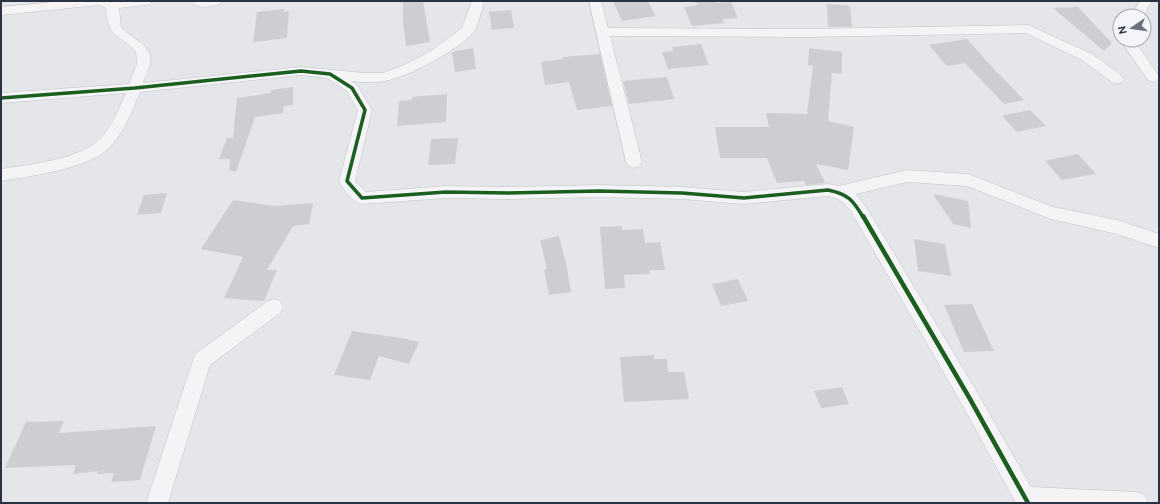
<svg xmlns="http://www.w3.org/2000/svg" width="1160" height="504" font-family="Ubuntu,sans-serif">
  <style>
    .building { fill: #cdced1 }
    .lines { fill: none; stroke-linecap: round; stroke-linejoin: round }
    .street-casing { stroke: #c3c4c7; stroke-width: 1 }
    .street { fill: #f4f4f6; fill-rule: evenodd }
    .cycleway-far1-casing { stroke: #f3f5f8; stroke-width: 5.5 }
    .cycleway-casing { stroke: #f3f5f8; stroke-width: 7 }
    .cycleway-far1 { stroke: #1b5e20; stroke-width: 3.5 }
    .cycleway { stroke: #1b5e20; stroke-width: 4.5 }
  </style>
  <rect width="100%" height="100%" fill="#e5e6e9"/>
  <!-- building -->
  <path class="building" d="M403,1H423L430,42L406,46L403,21Z
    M613,1H648L655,16L622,21Z
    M715,1L716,3L731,2L738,18L722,19L724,23L692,26L684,7L698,5L696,2Z
    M827,4L850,6L852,27H828Z
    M1078,7L1112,43L1104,51L1053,8Z
    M284,9V12L289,11L287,38L253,42L257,12Z
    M511,10L514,28L492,30L489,12Z
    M967,39L992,67L1024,100L1004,104L965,63L947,66L929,45Z
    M701,44L709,65L668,69L662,52L673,51L672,47Z
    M473,48L476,69L455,72L452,52Z
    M809,48L842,52V74L832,73L828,121L854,127L848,170L816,164L825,183L806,185L804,181L777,183L767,158H720L715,127H769L766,113L807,114L813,66L808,65Z
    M600,54L612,106L577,110L569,82L545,85L541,62L563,59V57Z
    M667,77L674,99L629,104L623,81Z
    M293,87V105L284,106L283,113L255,117L236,172L229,170L230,159H219L227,138H233L237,98L271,93V90Z
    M447,94L446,122L397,126L399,101L412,100V97Z
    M1030,110L1046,126L1017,132L1002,116Z
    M458,138L455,164L428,165L431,139Z
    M1078,154L1096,174L1062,180L1045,161Z
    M167,193L161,213L137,215L144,195Z
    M933,194L968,201L971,228L953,224Z
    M233,200L275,206L313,203L309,224L293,226L267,270H277L264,301L224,298L243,257L201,249Z
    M622,226V230L643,229L645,243L660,242L665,270H649L650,274L624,275L625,288L605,289L600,227Z
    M559,236L566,263L571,292L549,295L544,270L547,269L540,240Z
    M914,239L945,244L951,276L918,271Z
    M738,279L748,301L721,306L712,284Z
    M972,304L994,351L964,352L944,305Z
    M352,331L407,339L419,342L409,364L379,356L370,380L334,375Z
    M654,355V359H667L668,372H684L689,399L624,402L620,357Z
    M842,387L849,404L821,408L814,391Z
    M64,421L59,433L156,426L140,480L111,482L114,473L97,474L98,471L73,474L76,465L5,468L26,422Z"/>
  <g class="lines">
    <!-- street casing -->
    <g class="street-casing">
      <path id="street" d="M64,1H152L150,4L146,5L119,8L121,27C131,39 155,45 150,65C148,71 145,76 143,83L301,67L365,73H383L404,65L431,51L462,28L472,1H484C482,9 478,27 473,33C456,51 409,77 384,81C373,83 362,82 351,81L357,85L372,110L355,181L366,192L446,186L508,187L599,185L682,187L744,192L828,184L839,186L907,170L968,174L1053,207L1117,220L1159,234V248L1117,234L1051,219L967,186L907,182L856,194L868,210L977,392L1031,487L1137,492L1145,495L1148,503H1016L963,406L856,220C849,207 843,199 828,196L744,204L682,199L599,197L508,199L446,198L362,204C351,201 344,190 339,181L358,110L347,91L327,78L301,75L140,92C132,111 124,133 109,148C88,169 30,176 1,181V169C31,164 81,160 102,137C113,124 119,108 126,93L1,103V93L129,84L137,64L136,52C119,32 108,40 106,8L99,5L1,15V7Z
        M192,1H222L220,4C210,6 199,11 192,1Z
        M589,1H601L608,28L806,29L1028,25L1092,54L1122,76L1124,79L1122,82L1117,84L1112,82L1082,60L1026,33L806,37L610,36L642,162L639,166L634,168L629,166L626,162Z
        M1140,1H1152L1143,16H1131Z
        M1120,40H1134L1159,76L1158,80L1153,82L1148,80Z
        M274,299L280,301L283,307L280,313L210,365L168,503H146L195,354L268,301Z"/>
    </g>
    <!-- street -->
    <use href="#street" class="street"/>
    <!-- cycleway-far1 casing -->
    <g class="cycleway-far1-casing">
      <path id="cycleway-far1" d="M1,98L135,88L301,71L330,74L352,88L365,110L347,181L362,198L446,192L508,193L599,191L682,193L744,198L828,190C848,194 853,200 863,217"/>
    </g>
    <!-- cycleway casing -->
    <g class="cycleway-casing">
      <path id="cycleway" d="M863,216L970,399L1028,503"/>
    </g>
    <!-- cycleway-far1 -->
    <use href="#cycleway-far1" class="cycleway-far1"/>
    <!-- cycleway -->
    <use href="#cycleway" class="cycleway"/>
  </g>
  <!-- border -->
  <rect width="1160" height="504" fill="none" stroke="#2b3243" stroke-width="4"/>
  <!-- north arrow -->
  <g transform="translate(1132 28) rotate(257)"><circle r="19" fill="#f3f5f8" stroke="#a3a7b0"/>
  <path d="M0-3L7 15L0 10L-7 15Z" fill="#6c717d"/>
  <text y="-6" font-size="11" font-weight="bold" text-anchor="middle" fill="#2b3243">N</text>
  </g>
</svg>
